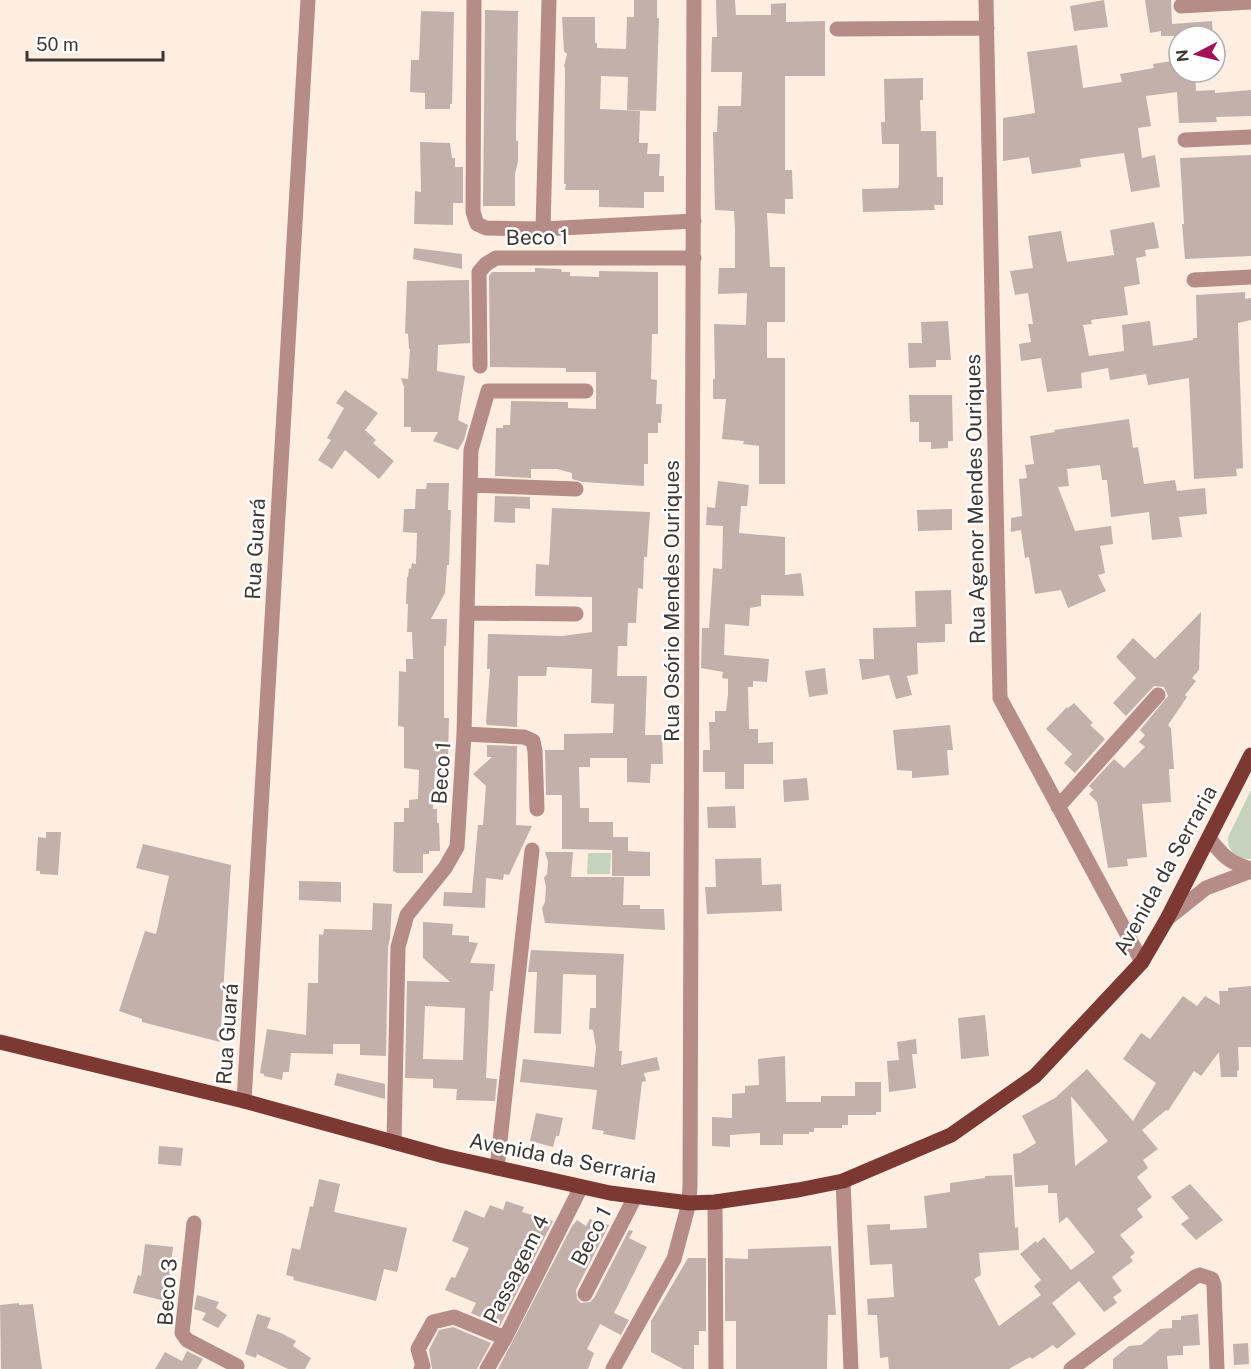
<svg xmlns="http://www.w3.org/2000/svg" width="1251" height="1369" font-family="'Public Sans',sans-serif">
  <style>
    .green { fill: #c5d3be }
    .building { fill: #c3b0ab; fill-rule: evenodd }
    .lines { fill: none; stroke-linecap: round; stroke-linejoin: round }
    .minor { stroke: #b58c87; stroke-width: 15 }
    .major { stroke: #7c3833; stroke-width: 15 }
    .labels { text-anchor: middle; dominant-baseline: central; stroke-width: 5; stroke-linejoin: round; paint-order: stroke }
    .street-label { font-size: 21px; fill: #3e3833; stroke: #fefefe }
  </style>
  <rect width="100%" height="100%" fill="#fdeee1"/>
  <!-- green -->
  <path class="green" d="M1251,790V859C1237,860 1227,852 1228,837Z
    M588,853H611L610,874H587Z"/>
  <!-- building -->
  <path class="building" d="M634,0H657V18H659L656,111L627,110L628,77L601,76L600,109L640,111L639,143H648L647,154H660L659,176H664V192H644V208L599,207V190H565L566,184H564L565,68L564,66L567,54L564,51L562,17H595V43H597V48L626,49L627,17H634Z
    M716,0H735L736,15H771V4L786,3V22L825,21V76H785V170H792L793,199H785V214L767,213L770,267H785V322H767V358H785V484H759V446L743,444L744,441L722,439L726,399H713V379H715L714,324L746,325L747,293L718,294L719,268H735V230L734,211L715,210L713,132H717L718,106H741L742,72H711L712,37H717Z
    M1104,0L1108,27L1074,31L1070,6Z
    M1145,0H1171L1172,24L1212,21L1213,36H1161V31L1150,33Z
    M485,10L518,11L516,129V141H518V161L515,174V206H483Z
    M421,11L454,12L452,104H450V109H425V93L410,92L411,60H419Z
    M1077,45L1083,88L1122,82L1120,74L1154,68L1153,64L1179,60V72H1195L1196,91L1215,90V93L1251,90V116L1216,117L1217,122L1179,123L1177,92L1146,96L1151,126L1138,128L1142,158L1155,155L1160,187L1131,192L1124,153L1080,159L1081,167L1032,174L1029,157L1003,161V118L1035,113L1027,52Z
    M923,78V100H920L921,131H936L937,177H943V205H934L935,210L863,212L862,189L898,188L899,184V144H882L881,122H885L884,79Z
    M420,142L450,143L452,158H455V167H463V203H453V225L414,224L415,191L421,192Z
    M1251,155V256L1185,259L1182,224H1184L1180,158Z
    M1154,222L1159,248L1145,250L1146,256L1136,258L1140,284L1124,287L1128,315L1091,320L1092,324L1083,325L1089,356L1124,351L1122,325L1150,321L1153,346L1193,340V338H1197L1196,295L1245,292V299L1251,298V320L1238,323L1243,468L1236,469L1237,476L1194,479L1189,378L1148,385L1146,374L1110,380L1108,368L1081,373L1082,388L1047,392L1041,358L1021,361L1019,344L1031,342L1028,324H1033L1028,293L1015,295L1010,271L1033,268L1028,236L1061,231L1067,262L1114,255L1110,230Z
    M414,248L462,254V269L413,259Z
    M535,268L561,269L562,272H570V276L599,277V271L658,272V334H652L651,379L657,380L656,404H662L661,423H658V433H648V464H644V486L583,482L572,479V473L557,469H531V478L495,476L496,428H503V425H510L511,401L568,402V408L596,409V372H566V368L490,367L489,276L492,272H535Z
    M469,280L470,343L438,345L437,371L465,376L458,420L468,425L464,440L458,450L433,441L438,432H411V427H404V387L401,378L408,379L410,349H409L408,334L405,333L407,281Z
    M948,321L951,360H936V367L909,368L908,343H922L921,322Z
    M345,390L378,413L365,430L376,440L373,443L394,461L379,479L345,450L332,469L318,460L331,440L327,438L344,408L336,403Z
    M909,395H952L953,441H948V448L931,449V442H919V422H910Z
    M1129,419L1133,448L1138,447L1144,484L1175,480L1177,491L1205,488L1207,514L1179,517L1182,537L1152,540L1149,512L1111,517L1107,480H1102L1100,465L1067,469L1069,486L1058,487L1075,531L1111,526L1113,544L1100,546L1105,573L1098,575L1106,591L1068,608L1061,590L1035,594L1029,557L1025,558L1021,530L1011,532V518L1022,516L1019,479L1027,478L1025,465L1034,464L1030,436L1055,432L1054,430Z
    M718,481L749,485L747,506H741L739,533L785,537V575L801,573L804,596L761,595V606L750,608L749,626L725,624L724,655L769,659L767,682L753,681V687H748L749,729H758V743L773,742V764H744V789H725V772H703V750H710L709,722H715V711H726L728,694V679L722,678L723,672L701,668L702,628H709L713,568L722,569L723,526L706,525L707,507L715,508Z
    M427,483H449L448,510H451L449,565H447L445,593L431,619H447L446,646H444V718H449L448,755H438V770H435L433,809H437V823H439L440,851H429V854H423V873H397L393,871L394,822H404V808H409V800L418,799L419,770L404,768V727L398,726L399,671L406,672V659H413L412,632H407L408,604H406L407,577H408L409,568L411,569L412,563L416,564L417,533L403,532L404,509H415L416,489H426Z
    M495,496L530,497V509L515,508V523L494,522Z
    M552,508L650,512L647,557H644L643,589L638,588L636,623H628L627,646H618L617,676H647L645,735H662L663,764H651L650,783L627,782V758H590V767H579L580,808H589V822H613V837H628V851L650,852V876H612V850L562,849V795H546L545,750H564V734L613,733L614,704L591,703L592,669L547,667L546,676H518L517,727L487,725L486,722L490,669H487L488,634L562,636L592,632V597L535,596L536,564L549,565Z
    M952,509V530L918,531L917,510Z
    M951,590L952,624H945V642L917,643L918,674L907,676L912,695L896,699L889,675L862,680L859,659H874L873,628L916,627L915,591Z
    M1201,612L1199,670L1192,678L1196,681L1185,695L1187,697L1168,725L1171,728L1174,769H1169L1171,802L1142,804L1147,857L1127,859L1128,866L1108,868L1097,802L1089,794L1093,790L1089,786L1114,759L1124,768L1145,747L1139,742L1145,735L1140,730L1168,696L1164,687L1154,686L1126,716L1113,703L1136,678L1116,657L1133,638L1155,659Z
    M825,668L828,694L809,697L805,671Z
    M1074,703L1093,723L1090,725L1105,739L1075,773L1064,763L1072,754L1046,729L1067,707L1068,708Z
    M950,725L953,750H947L949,775L912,778V771L897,770L893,730Z
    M487,745L517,746L516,825L532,826L509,875L504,874L503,880L486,878L485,908L443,906L444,892L472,893L478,825H483L486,786L473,774L492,757H487Z
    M807,778L809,800L784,802L783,780Z
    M735,806L736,828H708L707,807Z
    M46,832H61L58,875L40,874V871H36L38,837L46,838Z
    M143,844L231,865L220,1042L142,1022V1019L119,1011L145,931L156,934L169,876L136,868Z
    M545,852H573L571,877H624L623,905H640V909H664L665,930L545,923L542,908L545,902L546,887L544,878L547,874L548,862Z
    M761,858L762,885L781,884L782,911L707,914L705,887H716L715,859Z
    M299,881L341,882V902L299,900Z
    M373,903L392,904L390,938L388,947L386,1056L360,1055V1044H333V1054L291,1053L289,1072H283L282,1080L264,1076V1074L260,1073L267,1029L306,1035L308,983H318L319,934L323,935L324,929L372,930Z
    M423,922L453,924L452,935L469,936V942L478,943L470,963L495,964L493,991H490L486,1078L497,1079L495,1101L456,1100L457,1089L433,1088V1079L405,1078L407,981L450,982L423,958ZM425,1006L465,1008L463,1060L423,1059Z
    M531,950L624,954L619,1051H622L621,1065L657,1057L660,1070L644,1073L646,1081L642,1082L635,1140L603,1134L604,1131L592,1129L597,1090L520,1082L523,1059L594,1067L596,1048L593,1030L589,1029L590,1008H596V975L563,974L561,1034L534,1033L537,972H528Z
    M1251,986V1047H1238L1239,1070L1237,1071V1077H1221L1219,1052L1201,1076L1194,1071L1168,1111L1166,1110L1142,1130L1158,1149L1143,1160L1148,1168L1137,1177L1152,1197L1137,1209L1143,1217L1120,1235L1135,1253L1130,1257L1133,1261L1112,1277L1122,1291L1113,1297L1117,1303L1104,1312L1079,1281L1052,1303L1076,1334L1057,1349L1053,1345L1032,1359L1030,1357L1009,1369H889L888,1357L880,1358L877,1315H868L867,1299L894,1297L892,1264L870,1265L867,1225L890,1224V1230L927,1228L924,1196L950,1192V1183L985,1178V1176L1012,1175L1015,1228L1018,1227L1019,1250L979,1253L981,1275L974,1279L999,1326L1041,1295L1034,1286L1041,1280L1020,1254L1036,1241L1037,1243L1044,1237L1071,1270L1095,1252L1067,1217L1059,1223L1057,1193H1048V1185L1015,1187L1013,1154L1020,1153L1036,1143L1022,1116L1055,1098L1087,1069L1133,1121L1156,1083L1123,1059L1141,1033L1150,1039L1183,996L1197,1006L1205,996L1220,1005L1219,991H1228V988ZM1071,1096L1108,1141L1075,1166Z
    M985,1015L989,1056L961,1059L958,1018Z
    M916,1039L917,1054H912L916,1088L889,1092L887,1061L899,1060L897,1042Z
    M785,1056L786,1102H821V1096H855V1082H881V1112H876V1115H848V1125H842V1128H814V1132H809V1134H783V1145H760V1133L730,1135V1147L712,1146V1117L732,1118V1094L745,1093V1086L759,1085L758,1059Z
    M337,1073L385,1084V1099L334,1085Z
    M536,1113L563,1118L559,1136H556L553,1147L530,1141Z
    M159,1146L183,1148L181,1166L158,1164Z
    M319,1179L340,1184L334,1212L407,1228L397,1272L384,1269L376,1301L293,1280L294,1277L286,1275L292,1248L300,1250L310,1206L313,1207Z
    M1190,1184L1223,1220L1196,1240L1181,1224L1189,1218L1171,1197Z
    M506,1201L524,1207L522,1212L553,1221L500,1326L471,1313L476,1303L445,1290L451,1277L455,1278L469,1248L452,1241L465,1210L484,1218L490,1205L503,1210Z
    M590,1219L609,1225L576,1290L577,1299L581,1303L590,1302L594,1298L629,1230L633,1231L629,1238L647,1247L614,1313L629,1320L621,1335L600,1324L587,1349L594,1353L588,1369H498L572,1226L577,1220L586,1226Z
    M145,1244L173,1247L167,1295L165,1301L133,1293L138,1275L141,1276Z
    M831,1246L836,1315H828L827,1369H736V1321H725V1258L748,1259V1249Z
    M688,1258H706V1331H699V1345H694V1369H683L651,1352V1321Z
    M197,1295L219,1302L216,1308L227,1315L218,1328L202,1320L206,1313L194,1309Z
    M19,1303V1305L33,1304L42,1369H1L0,1305Z
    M257,1314L271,1318L267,1328L281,1333L296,1341L293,1346L311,1358L305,1369H288L257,1354L256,1358L245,1354Z
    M1198,1314L1200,1345L1183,1346V1355L1167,1356L1168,1369H1113V1359L1129,1346L1141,1345L1160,1329L1172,1328V1320H1181V1316Z
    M453,1327L491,1343L477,1369H432L429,1350L439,1330Z
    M1248,1343L1249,1364L1234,1365L1233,1344Z
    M187,1351L203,1359L197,1369H155L165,1352L182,1361Z"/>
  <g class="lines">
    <!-- minor -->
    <path class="minor" d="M474,0L473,212L477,224L486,228L543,229L694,221
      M986,0L1000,698L1142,962
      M1181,6L1251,2
      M837,29L987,28
      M1185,140L1251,137
      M543,229L549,0
      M1194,280L1251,277
      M480,366L479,272L486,264L496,258H694
      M471,485L576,489
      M468,613L576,614
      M464,734L524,737L533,741L535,751L537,809
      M1058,807L1158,695
      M1209,838C1222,855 1229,863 1251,869
      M1167,919L1206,888L1251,871
      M244,1101L308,0
      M394,1142L398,947L407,915L445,868L457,847L464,734L471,450L488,391H586
      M497,1168L532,850
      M843,1181L851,1369
      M715,1202L716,1369
      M194,1223L182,1333L187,1340L237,1366L236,1369
      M585,1294L635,1197
      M421,1369L423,1366L418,1349L433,1322L454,1317L505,1338
      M487,1369L505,1338L581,1187
      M613,1369L674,1259L689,1203L690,1185L694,0
      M1071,1369L1195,1277L1200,1275L1212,1279L1214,1285L1217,1369"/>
    <!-- major -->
    <path class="major" d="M0,1042L244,1101L444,1156L610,1193L689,1203L715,1202L798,1190L843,1181L951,1135L1035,1076L1142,962L1167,919L1251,755"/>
  </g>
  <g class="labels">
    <!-- street labels -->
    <g class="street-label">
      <text transform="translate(537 237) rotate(-1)">Beco 1</text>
      <text transform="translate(975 499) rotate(-91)">Rua Agenor Mendes Ouriques</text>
      <text transform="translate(255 549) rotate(-87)">Rua Guará</text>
      <text transform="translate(671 601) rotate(-90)">Rua Osório Mendes Ouriques</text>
      <text transform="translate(441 773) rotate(-86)">Beco 1</text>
      <text transform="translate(1165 870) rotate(-61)">Avenida da Serraria</text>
      <text transform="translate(227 1034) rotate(-86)">Rua Guará</text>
      <text transform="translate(563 1158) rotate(11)">Avenida da Serraria</text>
      <text transform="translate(591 1236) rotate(-63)">Beco 1</text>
      <text transform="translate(516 1269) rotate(-63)">Passagem 4</text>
      <text transform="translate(167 1292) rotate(-86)">Beco 3</text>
    </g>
  </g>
  <!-- north arrow -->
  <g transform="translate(1197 54) rotate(263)"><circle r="28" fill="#fefefe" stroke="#b1afad" stroke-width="1.5"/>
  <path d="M0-4.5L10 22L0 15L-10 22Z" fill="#a21156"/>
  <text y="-9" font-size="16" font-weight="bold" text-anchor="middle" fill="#3e3833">N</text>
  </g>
  <!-- scale -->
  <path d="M27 51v9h136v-9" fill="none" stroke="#3e3833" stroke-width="3"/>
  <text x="36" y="51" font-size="18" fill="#3e3833" stroke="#fefefe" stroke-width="4.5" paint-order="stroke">50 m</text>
</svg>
